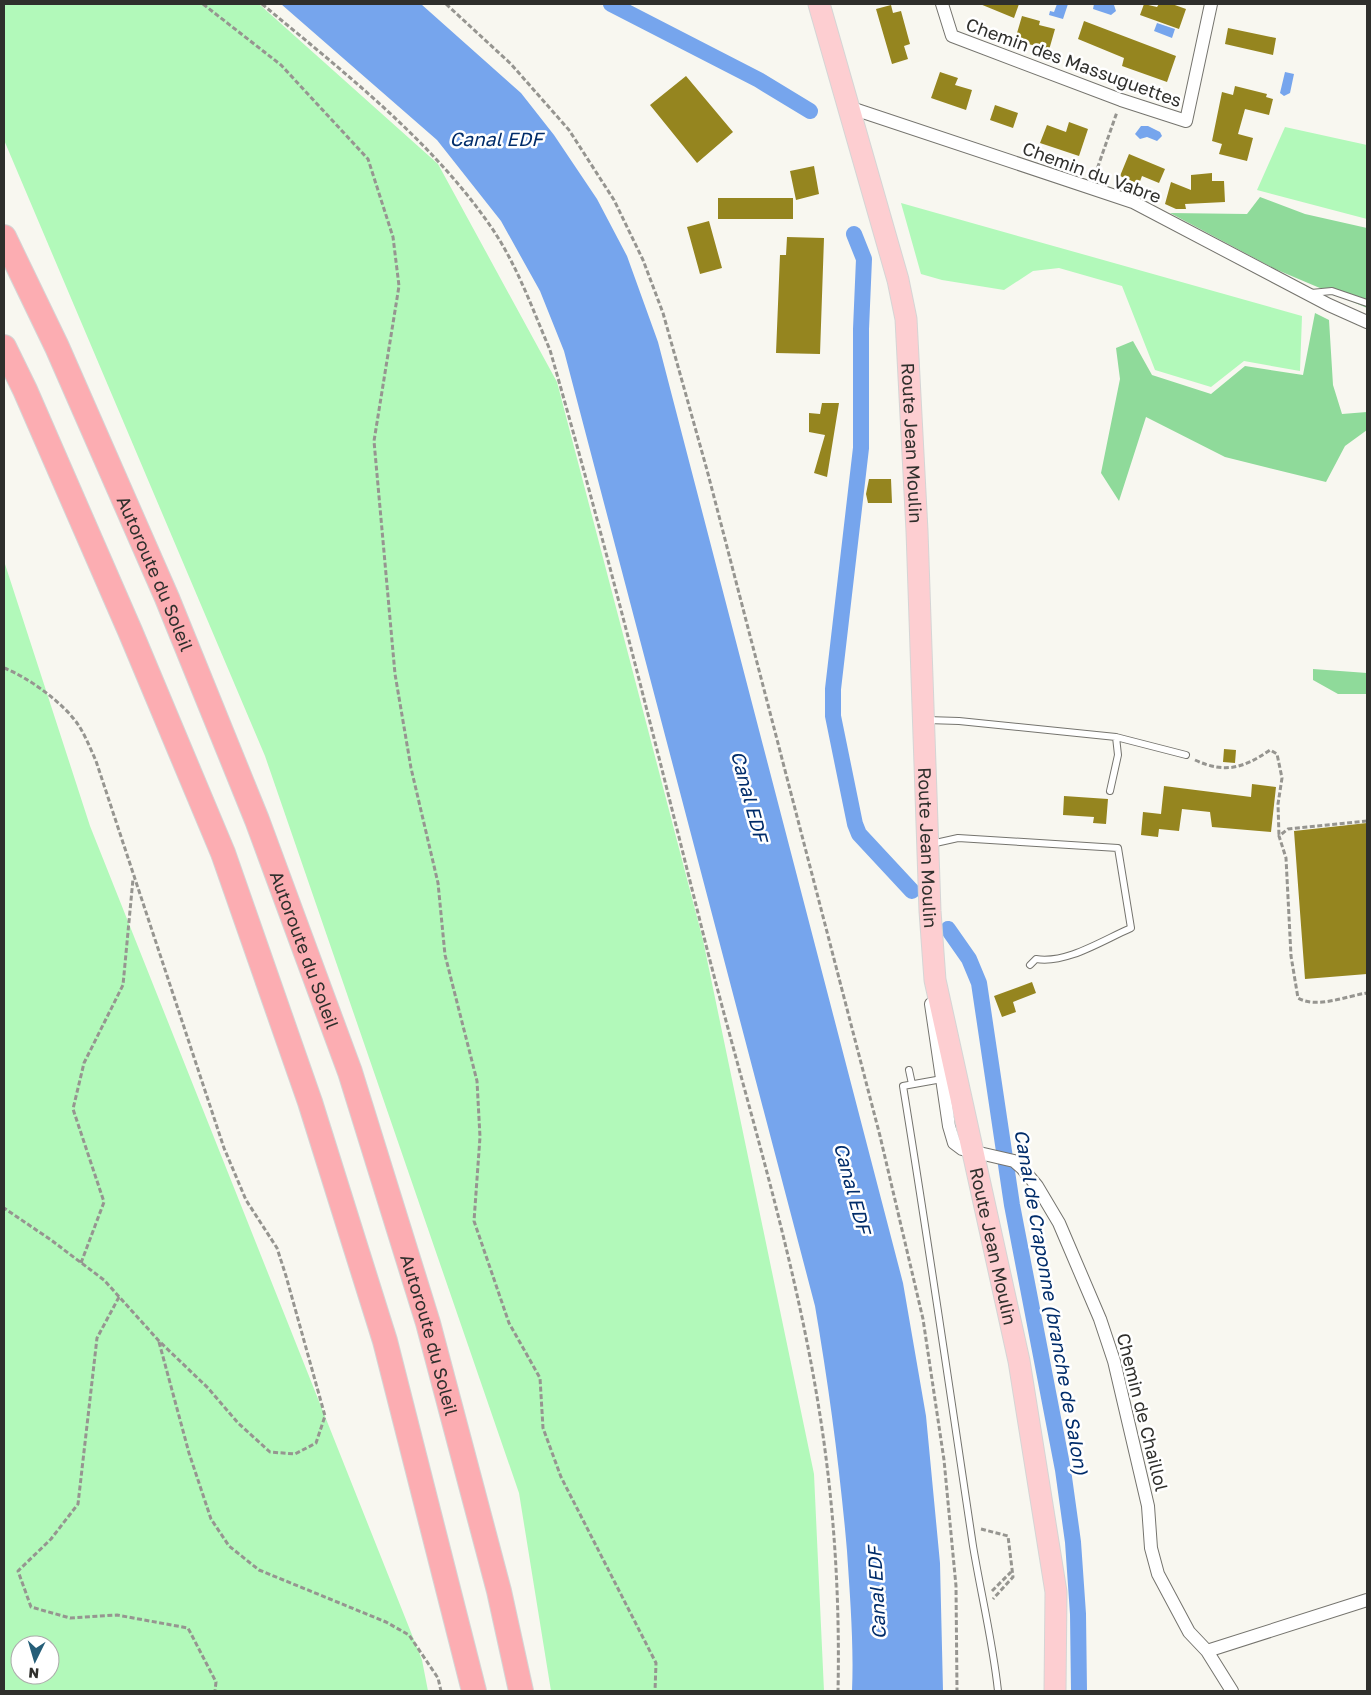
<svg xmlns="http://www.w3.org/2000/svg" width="1371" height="1695" font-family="'Golos Text',sans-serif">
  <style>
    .green { fill: #b2f9ba; fill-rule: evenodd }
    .forest { fill: #8fda9a }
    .water { fill: #76a5ed }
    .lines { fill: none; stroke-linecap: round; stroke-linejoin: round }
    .canal { stroke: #76a5ed; stroke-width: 16 }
    .building { fill: #95851f }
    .lane-casing { stroke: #75746e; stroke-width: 8 }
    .street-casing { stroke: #75746e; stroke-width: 14 }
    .primary-casing { stroke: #d5d5d5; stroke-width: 23 }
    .highway-casing { stroke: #d5d5d5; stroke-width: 26 }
    .path { stroke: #969590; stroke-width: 3; stroke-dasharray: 5 2.5; stroke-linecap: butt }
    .lane { stroke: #fff; stroke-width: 6 }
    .street { stroke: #fff; stroke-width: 12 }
    .primary { stroke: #fdced1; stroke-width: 21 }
    .highway { stroke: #fcadb2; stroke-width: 24 }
    .labels { text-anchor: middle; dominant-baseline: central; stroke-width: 5; stroke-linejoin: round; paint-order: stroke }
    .street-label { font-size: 18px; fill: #2f2f2c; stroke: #fff }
    .water-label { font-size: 19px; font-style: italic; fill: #002c6a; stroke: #fff }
  </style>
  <rect width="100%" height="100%" fill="#f8f7f0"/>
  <!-- green -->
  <path class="green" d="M4,4H259L438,164L557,382L703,940L814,1474L824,1691H551L519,1493L265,756L4,140Z
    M1285,127L1367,145V219L1257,190Z
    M901,203L1302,316L1300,371L1244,361L1211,387L1155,370L1122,286L1059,268L1033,271L1004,290L942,280L921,274Z
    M4,561L90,826L422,1660L428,1691H4ZM20,1645H50V1675H20Z"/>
  <!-- forest -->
  <path class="forest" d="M1260,197L1305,214L1367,228V308L1275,269L1170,213L1247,214Z
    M1315,313L1329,320L1333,385L1342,414L1367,412V430L1345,446L1326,482L1225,457L1146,417L1119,501L1101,473L1120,379L1116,348L1133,341L1152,375L1211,394L1245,366L1303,375Z
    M1313,669L1367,673V694H1338L1313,680Z"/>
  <!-- water -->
  <path class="water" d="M281,4H421L521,93L554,135L597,199L627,256L658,342L903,1283L926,1416L940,1563L943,1691H852C854,1645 850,1597 847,1551C840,1469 829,1388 815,1306L564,351L540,291L501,221L437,140Z
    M1057,4H1068L1063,19L1049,15L1050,11L1054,12Z
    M1094,4L1114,5L1116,11L1111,15L1093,9Z
    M1157,23L1175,29L1172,38L1154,31Z
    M1285,72L1294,74L1290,93L1284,96L1280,93Z
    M1141,126H1148L1160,132L1162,136L1157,141L1147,137L1140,139L1135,134Z"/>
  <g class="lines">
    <!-- canal -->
    <path class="canal" d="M611,4L759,80L810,111
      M854,234L864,259L861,329V448L833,689V716L855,824L859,834L912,891
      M948,929L969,959L979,983L1012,1205L1063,1470L1073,1542L1078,1614L1079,1691"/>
  </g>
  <!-- building -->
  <path class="building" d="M980,4H1019L1014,18Z
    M1144,4L1157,7L1159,4H1172L1186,9L1179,29L1140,15Z
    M891,5L893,13L901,11L910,44L904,46L908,59L892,64L876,9Z
    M1022,16L1040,21L1039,25L1055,29L1049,50L1015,40Z
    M1084,21L1176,56L1167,82L1122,66L1124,58L1078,39Z
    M1228,28L1276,38L1273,55L1225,44Z
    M940,72L958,78L955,85L972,90L966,110L931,98Z
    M686,76L733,132L697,163L650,105Z
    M1235,86L1267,94L1266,97L1273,99L1269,115L1245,109L1238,134L1253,138L1247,161L1219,154L1222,144L1212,141L1222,92L1233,95Z
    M995,105L1018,113L1013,128L990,120Z
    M1069,122L1088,129L1079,156L1040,143L1047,125L1066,132Z
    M1129,154L1165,169L1159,183L1142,176L1139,184L1120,176Z
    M814,166L819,194L796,200L790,171Z
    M1212,173V181H1224L1225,202L1185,204L1186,209H1176L1165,204L1171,182L1191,190V175Z
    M718,198H793V219H718Z
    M709,221L722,268L700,274L687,227Z
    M787,237L824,238L820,354L776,353L780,255H786Z
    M822,403H839L827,477L814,473L825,435L809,432V413L820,414Z
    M869,479H891L892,503H868L866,494Z
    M1224,749L1236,750L1235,763L1223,762Z
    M1252,784L1276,787L1271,832L1212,827L1210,812L1182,809L1179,831L1159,829L1158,837L1141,835L1143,812L1161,814L1164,786L1251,797Z
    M1064,796L1108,799L1106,824L1093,823L1094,817L1063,815Z
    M1367,823V974L1305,979L1294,831Z
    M1032,982L1036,993L1013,1002L1016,1012L1002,1017L994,996Z"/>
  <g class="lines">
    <!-- lane casing -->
    <g class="lane-casing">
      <path id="lane" d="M1311,293L1332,291L1367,303
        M927,720L959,721L1116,737L1186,755
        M1110,791L1118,755L1116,737
        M931,844L958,838L1118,848L1131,928C1103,940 1067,964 1036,959L1030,965
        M909,1070L912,1084
        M942,1079L903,1086C928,1239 950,1392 973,1546C981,1594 993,1643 998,1691"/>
    </g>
    <!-- street casing -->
    <g class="street-casing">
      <path id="street" d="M942,4L952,36L1121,100L1186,121L1211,4
        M848,107L1133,202L1329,305L1367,322
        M931,1004L949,1126L954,1143L962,1149L1014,1161L1022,1168L1037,1186L1059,1223L1100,1319L1114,1361L1148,1506L1151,1548L1158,1574L1189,1632L1207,1651L1232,1691
        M1207,1651L1367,1600"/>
    </g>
    <!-- primary casing -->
    <g class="primary-casing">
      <g id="primary">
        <path id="s1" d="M819,4L898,280L906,319L917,531L930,911L935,980L1019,1361L1056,1592L1055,1691"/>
      </g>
    </g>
    <!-- highway casing -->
    <g class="highway-casing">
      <g id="highway">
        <path id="s2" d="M4,237L57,347L167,598L257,820L350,1072L428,1323L499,1591L521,1691"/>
        <path d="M4,347L25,390L130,631L223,853L310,1102L385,1341L474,1691"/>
      </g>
    </g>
    <!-- path -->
    <path class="path" d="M203,4L281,65L368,159L393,237L399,286L374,441L395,674L411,768L438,883L445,955L477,1081L480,1137L474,1221L509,1323L540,1378L543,1428L561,1477L656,1663L655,1691
      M262,4C342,71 429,138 489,224C516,262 532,308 550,350C605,541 653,733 701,925C741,1086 793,1245 819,1409C834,1502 840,1597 838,1691
      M446,4L511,64L569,130L614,200L643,260L663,313L707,470L880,1136L923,1319L944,1460L956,1586L957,1691
      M1095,175L1117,112
      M4,668C28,677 65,704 79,726C86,737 91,750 96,761L224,1148L246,1200L277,1248L286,1276L325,1416L316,1443L295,1454L270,1452L238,1423L208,1388L159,1341L104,1280L51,1240L4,1208
      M1195,760C1225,774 1244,768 1270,750L1277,754L1282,778L1278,804L1279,836
      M1367,821L1288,829L1279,836L1286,858L1291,956L1298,998C1317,1009 1346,996 1367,993
      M81,1263L104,1202L73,1109L84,1063L123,985L133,879
      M119,1297L97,1338L78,1504L51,1539L18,1571L31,1607L70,1618L117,1615L188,1628L216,1682L215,1691
      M159,1342L189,1453L211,1519L229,1546L259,1570L386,1622L409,1635L438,1678L441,1691
      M981,1529L1008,1536L1013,1577L993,1599
      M992,1591L1011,1572"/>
    <!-- lane -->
    <use href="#lane" class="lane"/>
    <!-- street -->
    <use href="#street" class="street"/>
    <!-- primary -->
    <use href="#primary" class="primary"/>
    <!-- highway -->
    <use href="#highway" class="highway"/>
  </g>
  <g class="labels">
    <!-- street labels -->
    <g class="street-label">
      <text transform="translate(1074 62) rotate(20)">Chemin des Massuguettes</text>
      <text transform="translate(1092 172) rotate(20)">Chemin du Vabre</text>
      <text stroke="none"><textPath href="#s1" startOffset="451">Route Jean Moulin</textPath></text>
      <text stroke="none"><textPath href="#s2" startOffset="369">Autoroute du Soleil</textPath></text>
      <text stroke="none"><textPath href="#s1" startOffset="856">Route Jean Moulin</textPath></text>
      <text stroke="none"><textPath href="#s2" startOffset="774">Autoroute du Soleil</textPath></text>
      <text stroke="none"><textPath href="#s1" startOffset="1261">Route Jean Moulin</textPath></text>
      <text stroke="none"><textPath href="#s2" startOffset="1179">Autoroute du Soleil</textPath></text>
      <text transform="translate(1143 1412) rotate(76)">Chemin de Chaillol</text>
    </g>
    <!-- water labels -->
    <g class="water-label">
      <text x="496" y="138">Canal EDF</text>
      <text transform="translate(750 796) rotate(75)">Canal EDF</text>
      <text transform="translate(853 1188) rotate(75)">Canal EDF</text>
      <text transform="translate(1052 1302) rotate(80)">Canal de Craponne (branche de Salon)</text>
      <text transform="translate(876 1593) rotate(-93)">Canal EDF</text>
    </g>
  </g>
  <!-- border -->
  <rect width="1371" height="1695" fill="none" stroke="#2f2f2c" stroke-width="10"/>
  <!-- north arrow -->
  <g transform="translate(35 1660) rotate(185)"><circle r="24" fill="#ffffff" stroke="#acacab"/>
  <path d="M0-4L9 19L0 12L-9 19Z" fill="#255e78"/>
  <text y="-8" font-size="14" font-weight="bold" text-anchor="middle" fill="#2f2f2c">N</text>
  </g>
</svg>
